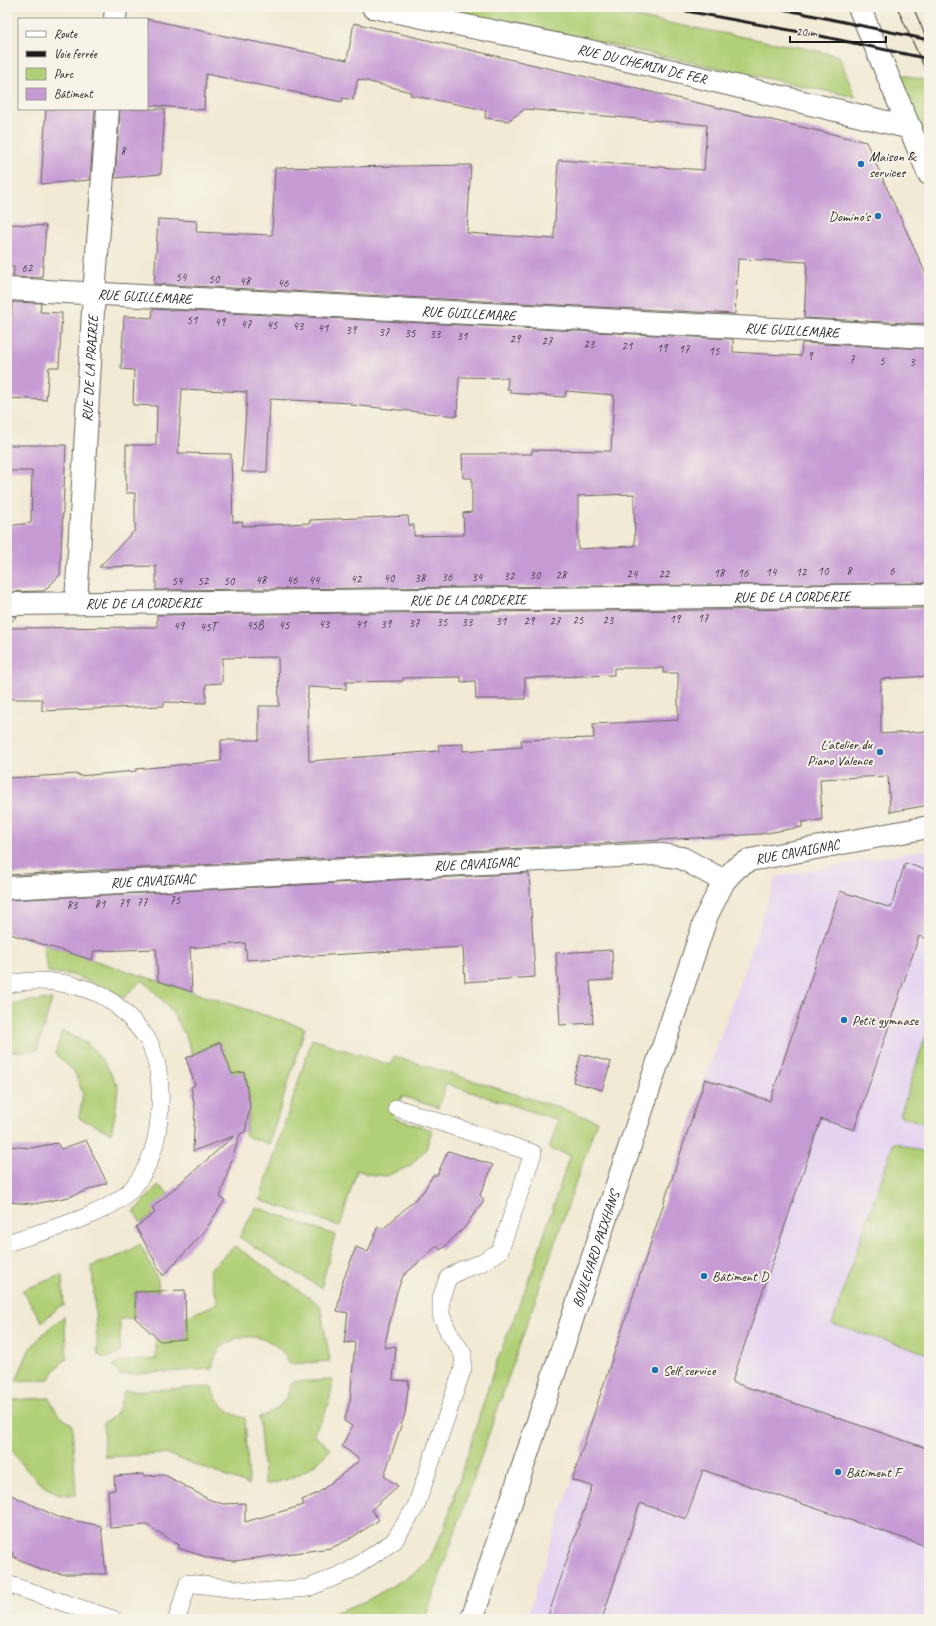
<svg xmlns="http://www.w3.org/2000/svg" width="936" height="1626" font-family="Caveat,sans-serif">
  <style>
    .built { fill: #e4d3f1 }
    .green { fill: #b1cf76; stroke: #667649 }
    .building { fill: #c69bd4; fill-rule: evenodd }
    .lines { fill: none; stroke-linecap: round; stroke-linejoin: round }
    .lane-casing { stroke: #67645c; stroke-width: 18 }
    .street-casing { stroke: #67645c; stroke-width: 24 }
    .secondary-casing { stroke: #67645c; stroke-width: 24 }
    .lane { stroke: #fff; stroke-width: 17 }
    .street { stroke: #fff; stroke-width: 22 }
    .secondary { stroke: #fff; stroke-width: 22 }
    .tram { stroke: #1c1c1c; stroke-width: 1 }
    .rail { stroke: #1c1c1c; stroke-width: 3 }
    .poi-dot { fill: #1f6fb2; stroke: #f7f3e8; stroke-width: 1.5 }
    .labels { text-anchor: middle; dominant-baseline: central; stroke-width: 4; stroke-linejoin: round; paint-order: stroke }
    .number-label { font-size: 12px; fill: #463c4a }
    .street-label { font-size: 14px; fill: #1c1c1c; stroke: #f7f3e8 }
    .poi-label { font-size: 14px; fill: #1c1c1c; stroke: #f7f3e8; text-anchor: start }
  </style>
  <rect width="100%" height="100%" fill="#f7f3e8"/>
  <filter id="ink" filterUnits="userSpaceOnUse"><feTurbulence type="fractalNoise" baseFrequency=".025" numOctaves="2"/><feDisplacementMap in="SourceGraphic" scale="8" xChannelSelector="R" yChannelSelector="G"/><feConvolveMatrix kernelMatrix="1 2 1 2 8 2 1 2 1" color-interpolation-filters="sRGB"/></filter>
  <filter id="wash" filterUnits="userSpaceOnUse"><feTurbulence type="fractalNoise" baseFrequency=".012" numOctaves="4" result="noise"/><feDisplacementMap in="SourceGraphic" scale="16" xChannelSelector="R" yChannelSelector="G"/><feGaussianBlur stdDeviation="0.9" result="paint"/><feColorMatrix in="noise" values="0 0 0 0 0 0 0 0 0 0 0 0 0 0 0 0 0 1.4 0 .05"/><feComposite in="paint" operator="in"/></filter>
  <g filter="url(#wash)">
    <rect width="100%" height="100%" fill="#f1ead4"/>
    <!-- built -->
    <path class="built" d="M929,849V1619H526L705,1079L754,942L776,877Z"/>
    <!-- green -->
    <path class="green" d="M431,7H582L808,49L839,56L855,97Z
      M886,71L929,81V175Z
      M43,944L305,1028L269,1144L245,1136L250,1106L245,1072L232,1074L220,1042L193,1055C183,1025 166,1000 142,980L124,998L107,989L73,975L48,972Z
      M52,999L37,1050L7,1052V1006L24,1002Z
      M929,1026V1125L900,1116Z
      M62,1031L88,1044L105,1063L118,1087L115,1115L111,1133L79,1118L83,1093L74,1071L55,1054Z
      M312,1039L391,1065L394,1056L560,1108L597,1121L425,1619H317L366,1601L418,1571L430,1558L444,1529L495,1366L532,1272L570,1155L549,1149L558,1120L446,1084L438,1108L402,1096L394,1118L432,1130L426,1149L410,1166L386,1176L367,1174L357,1170L340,1226L260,1200Z
      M894,1142L929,1154V1354L832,1324Z
      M158,1185L169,1194L155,1213L141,1223L134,1212Z
      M256,1207L335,1235L321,1288L239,1237Z
      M140,1244L158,1280L159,1291L135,1292V1318L160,1340L186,1339V1317L218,1303L209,1270L235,1246L320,1305L330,1361L290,1364C274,1326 217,1328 212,1369L120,1375L113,1365L122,1361L156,1359V1337L135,1318L120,1319V1353L105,1358L98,1355L92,1266L124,1254Z
      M62,1275L64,1306L59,1307L42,1322L22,1290Z
      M64,1316L67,1359C59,1364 54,1370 50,1379L16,1381L29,1350L46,1331Z
      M333,1380C331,1401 325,1416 313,1434L331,1449C311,1471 294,1479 265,1485L259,1417C279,1411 286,1402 292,1382Z
      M212,1387C215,1402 230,1415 245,1418L249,1485L167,1454L105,1457L103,1423C117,1418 121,1404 124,1391Z
      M50,1398C54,1411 60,1417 72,1424L76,1495C68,1495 60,1495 52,1491C39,1486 16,1459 10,1446C5,1433 7,1415 7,1400Z"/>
    <g id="blocks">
      <!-- building -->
      <path class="building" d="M147,19L225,36L347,60L354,23L866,142L929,281V324L804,318L807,262L738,259L735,314L154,284L158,219L197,221L196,232L272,235L275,168L471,165L467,233L554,239L558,162L559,160L704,170L707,125L525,109L508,121L485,118L486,110L410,95L411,92L358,79L353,100L343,98L342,102L206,74L204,110L147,105Z
        M46,109H95L90,180L41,184Z
        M120,109H165L161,174L115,178Z
        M12,224L46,226L42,278L13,277L14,267H7V230H11Z
        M12,302L41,303L40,312L62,313L59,367H49L46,400L7,398V332H10Z
        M153,309L733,339V352L801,356L802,343L929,349V583L156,590V566L99,567L135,530V493H126V445H156L157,406L133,405L134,370L121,369L124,316L152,318ZM459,377L508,378L507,389H510V393L565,397L566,391L614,395L611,451L532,450V454H462L463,478H472V512L463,513L464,535L414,536V525H409L408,516L310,520V523L242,526L243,522H233L231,454L178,453L182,389L247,392L242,472H267L270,399L351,403V405L457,416ZM634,494L635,546L578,549V496Z
        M7,445H66L60,575L44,591L7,592V526L31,523L32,471H7Z
        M929,608V676L881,679V734L929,731V805L890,812L888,776L820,779L822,820L802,822V827L761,834L561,846L7,875V778L79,774V776L136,771V769L221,761V740H259V706H279L278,657L222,658V683L206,684V703L164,702V706L42,711V699H8L7,628L157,627V615ZM614,668H663V673H678V720L593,724L594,738L521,740L522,747L463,751V744L438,745L439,751L309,761L307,696H308V687L346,689V682L403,681V678L461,677V682L475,681L476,699H525V678L614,675Z
        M7,616H17L7,626Z
        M905,863L929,871V939L919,936L854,1130L821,1119L732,1382L929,1449V1547L703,1470L686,1519L640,1503L602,1619H547L592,1486L572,1480L705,1079L770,1101L840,891L891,908Z
        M529,873L535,977L465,982L463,947L247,960L245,943L190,948L192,992L158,981L156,949L94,951L92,960L7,933V900Z
        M612,950L613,980L590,981L593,1023L560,1025L556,953Z
        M220,1042L232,1074L244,1072L250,1106L245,1132L240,1134L220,1197L225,1200L204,1232L163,1276L136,1227L155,1213L152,1208L234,1136L193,1151L195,1109L191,1087L195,1085L186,1058Z
        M581,1054L611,1062L602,1090L573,1082Z
        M86,1140L107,1183L69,1197L34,1204L7,1202V1146L31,1148L57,1143L61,1149Z
        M448,1151L493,1165L480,1195L484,1200L464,1228L441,1250L437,1246L403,1276L397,1291L384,1348L396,1346L393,1380L409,1381L405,1414L384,1476L398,1486L371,1510L379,1520L348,1540L331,1548L234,1561L209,1558L178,1548L179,1545L147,1525L110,1528L108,1491L115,1490L114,1476L144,1474V1476L165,1475L208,1499L223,1504L245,1503V1522L304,1505L302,1500L318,1493L360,1460L342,1446L352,1426L344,1421L350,1401L355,1342L344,1343L348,1313L337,1311L343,1281L356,1247L368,1252L378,1226L383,1229L423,1192L433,1175H437Z
        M185,1290L186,1339L160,1341L135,1318V1292Z
        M7,1493L58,1517L101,1526L106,1574H62L41,1570L12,1556L13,1553L7,1549Z"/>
    </g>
  </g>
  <g filter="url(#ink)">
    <use href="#blocks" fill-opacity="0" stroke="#67645c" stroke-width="1"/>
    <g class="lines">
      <!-- lane casing -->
      <g class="lane-casing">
        <path id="lane" d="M7,985C35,977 72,982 99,994C113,1000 132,1019 141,1031C144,1035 148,1039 150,1044C160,1067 162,1093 159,1118C157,1142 150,1166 135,1185C112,1215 43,1231 7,1243
          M7,1584L113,1619
          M177,1619L188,1583L259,1592L308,1588L349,1571L394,1541L416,1506L463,1368V1354L449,1333L441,1315V1298L448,1278L461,1270L481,1263L500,1251L533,1153L397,1108"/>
      </g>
      <!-- street casing -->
      <g class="street-casing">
        <g id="street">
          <path id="s1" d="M373,7L585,50L911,128"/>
          <path d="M115,19L116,7"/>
          <path id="s2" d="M7,289L929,337"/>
          <path id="s3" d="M76,603L94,294L108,109"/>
          <path id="s4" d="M7,604L929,595"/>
          <path id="s5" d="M7,888L656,854L682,858L724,881"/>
          <path id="s6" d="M472,1619L707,915L724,881L736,868L750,860L929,827"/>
        </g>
      </g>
      <!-- secondary casing -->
      <g class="secondary-casing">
        <path id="secondary" d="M859,7L929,174"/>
      </g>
      <!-- lane -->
      <use href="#lane" class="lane"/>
      <!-- street -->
      <use href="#street" class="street"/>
      <!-- secondary -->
      <use href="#secondary" class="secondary"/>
      <!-- tram -->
      <path class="tram" d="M897,7L929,78
        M913,7L929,44"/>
      <!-- rail -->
      <path class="rail" d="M664,7L811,34L929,59
        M773,7L929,40"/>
    </g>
  </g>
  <!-- markers -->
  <g class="poi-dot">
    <circle cx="861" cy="164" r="4"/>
    <circle cx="878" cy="216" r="4"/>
    <circle cx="880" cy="752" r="4"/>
    <circle cx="844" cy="1020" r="4"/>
    <circle cx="704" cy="1276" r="4"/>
    <circle cx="655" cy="1370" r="4"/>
    <circle cx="838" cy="1472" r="4"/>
  </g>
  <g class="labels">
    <!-- number labels -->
    <g class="number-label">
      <text x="123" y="151">8</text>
      <text x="27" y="268">62</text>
      <text x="181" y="277">54</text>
      <text x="214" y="279">50</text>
      <text x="245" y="281">48</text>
      <text x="283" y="283">46</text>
      <text x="192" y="320">51</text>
      <text x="220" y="322">49</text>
      <text x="246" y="324">47</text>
      <text x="272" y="325">45</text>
      <text x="298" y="326">43</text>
      <text x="323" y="328">41</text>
      <text x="351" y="330">39</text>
      <text x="384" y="332">37</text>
      <text x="410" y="333">35</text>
      <text x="435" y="334">33</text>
      <text x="462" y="336">31</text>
      <text x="515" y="339">29</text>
      <text x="547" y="341">27</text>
      <text x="589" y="344">23</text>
      <text x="627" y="346">21</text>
      <text x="662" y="348">19</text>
      <text x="684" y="349">17</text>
      <text x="714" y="351">15</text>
      <text x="810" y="356">9</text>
      <text x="852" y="359">7</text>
      <text x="882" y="361">5</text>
      <text x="912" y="362">3</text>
      <text x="823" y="571">10</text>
      <text x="849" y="571">8</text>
      <text x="892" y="571">6</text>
      <text x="771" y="572">14</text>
      <text x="801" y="572">12</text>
      <text x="719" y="573">18</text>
      <text x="743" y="573">16</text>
      <text x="632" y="574">24</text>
      <text x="664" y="574">22</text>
      <text x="535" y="575">30</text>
      <text x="561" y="575">28</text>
      <text x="509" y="576">32</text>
      <text x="447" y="577">36</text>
      <text x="477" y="577">34</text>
      <text x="389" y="578">40</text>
      <text x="420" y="578">38</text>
      <text x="356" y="579">42</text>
      <text x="261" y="580">48</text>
      <text x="292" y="580">46</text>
      <text x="314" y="580">44</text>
      <text x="177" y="581">54</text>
      <text x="203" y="581">52</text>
      <text x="229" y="581">50</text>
      <text x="703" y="618">17</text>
      <text x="675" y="619">19</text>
      <text x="578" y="620">25</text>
      <text x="608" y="620">23</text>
      <text x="501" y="621">31</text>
      <text x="529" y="621">29</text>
      <text x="555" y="621">27</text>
      <text x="442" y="622">35</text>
      <text x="467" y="622">33</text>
      <text x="414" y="623">37</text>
      <text x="324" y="624">43</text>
      <text x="361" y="624">41</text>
      <text x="386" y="624">39</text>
      <text x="255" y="625">45B</text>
      <text x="284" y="625">45</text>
      <text x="179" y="626">49</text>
      <text x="208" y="627">45T</text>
      <text x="175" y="900">75</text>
      <text x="142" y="902">77</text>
      <text x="124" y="903">79</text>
      <text x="100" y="904">81</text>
      <text x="72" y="905">83</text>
    </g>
    <!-- street labels -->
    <g class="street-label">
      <text stroke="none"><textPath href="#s1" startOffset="275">RUE DU CHEMIN DE FER</textPath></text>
      <text stroke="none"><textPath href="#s2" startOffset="138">RUE GUILLEMARE</textPath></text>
      <text stroke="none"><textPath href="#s2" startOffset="462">RUE GUILLEMARE</textPath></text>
      <text stroke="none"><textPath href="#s2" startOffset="786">RUE GUILLEMARE</textPath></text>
      <text stroke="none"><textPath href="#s3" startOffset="235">RUE DE LA PRAIRIE</textPath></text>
      <text stroke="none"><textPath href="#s4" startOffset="785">RUE DE LA CORDERIE</textPath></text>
      <text stroke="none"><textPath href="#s4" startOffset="461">RUE DE LA CORDERIE</textPath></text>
      <text stroke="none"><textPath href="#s4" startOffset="137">RUE DE LA CORDERIE</textPath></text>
      <text stroke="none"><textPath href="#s6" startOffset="862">RUE CAVAIGNAC</textPath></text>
      <text stroke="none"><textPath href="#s5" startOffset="470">RUE CAVAIGNAC</textPath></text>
      <text stroke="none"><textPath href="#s5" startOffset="146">RUE CAVAIGNAC</textPath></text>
      <text stroke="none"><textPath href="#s6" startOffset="390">BOULEVARD PAIXHANS</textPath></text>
    </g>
    <!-- poi labels -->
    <g class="poi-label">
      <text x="869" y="156">Maison &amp;<tspan x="869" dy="16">services</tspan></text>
      <text x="870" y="216" text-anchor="end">Domino's</text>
      <text x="872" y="744" text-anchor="end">L'atelier du<tspan x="872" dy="16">Piano Valence</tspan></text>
      <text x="852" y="1020">Petit gymnase</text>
      <text x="712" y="1276">Bâtiment D</text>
      <text x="663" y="1370">Self service</text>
      <text x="846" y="1472">Bâtiment F</text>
    </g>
  </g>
  <!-- margin -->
  <rect width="936" height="1626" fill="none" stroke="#f7f3e8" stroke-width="24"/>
  <!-- legend -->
  <rect x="18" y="18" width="130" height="92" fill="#f7f3e8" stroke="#9f9d96"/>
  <rect x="26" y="31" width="20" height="6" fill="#ffffff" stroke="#9f9d96"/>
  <text x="54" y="38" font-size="12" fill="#1c1c1c">Route</text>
  <rect x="26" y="51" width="20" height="6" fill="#1c1c1c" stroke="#9f9d96"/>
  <text x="54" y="58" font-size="12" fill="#1c1c1c">Voie ferrée</text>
  <rect x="26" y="68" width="20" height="12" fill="#b1cf76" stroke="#9f9d96"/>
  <text x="54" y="78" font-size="12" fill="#1c1c1c">Parc</text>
  <rect x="26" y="88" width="20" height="12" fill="#c69bd4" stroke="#9f9d96"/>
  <text x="54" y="98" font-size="12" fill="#1c1c1c">Bâtiment</text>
  <!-- scale -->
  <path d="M790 36v6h96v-6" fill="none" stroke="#1c1c1c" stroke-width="2"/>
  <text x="796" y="36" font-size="12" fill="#1c1c1c" stroke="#f7f3e8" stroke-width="3" paint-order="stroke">20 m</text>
</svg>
